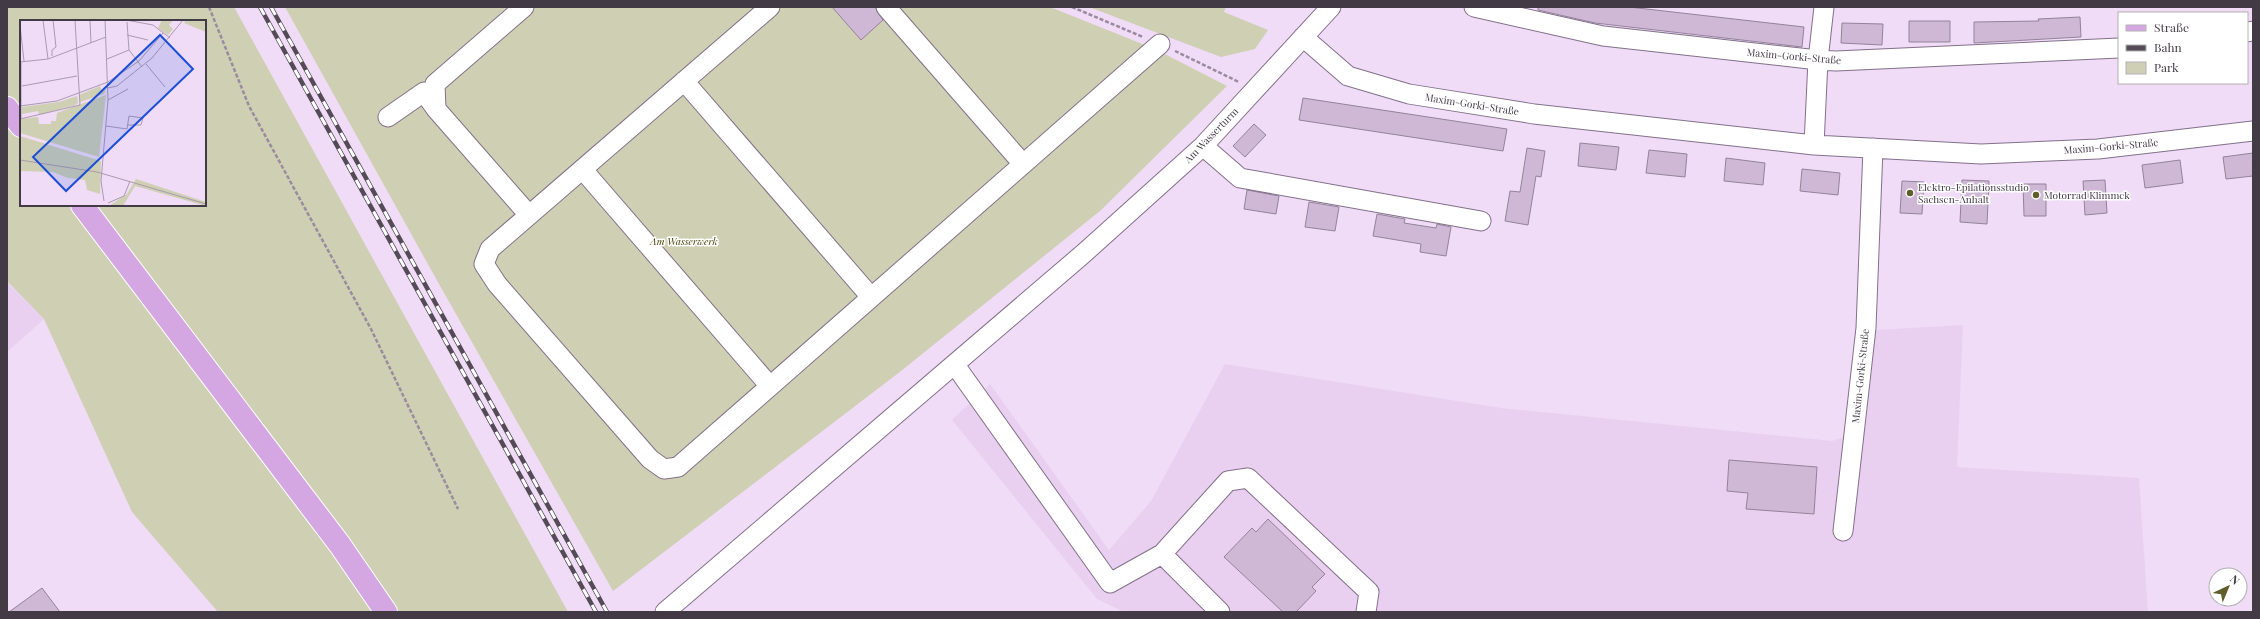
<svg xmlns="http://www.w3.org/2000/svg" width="2260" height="619" font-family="'Playfair Display',serif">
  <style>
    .built { fill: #e9d0f1 }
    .green { fill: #cfcfb4; fill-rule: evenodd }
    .building { fill: #ceb8d5; stroke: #94829a }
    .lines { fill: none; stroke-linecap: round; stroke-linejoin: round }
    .minor-casing { stroke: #837089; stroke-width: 21 }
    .major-casing { stroke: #fff; stroke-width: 24 }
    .path { stroke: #9a8c9e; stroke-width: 2.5; stroke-dasharray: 4 2; stroke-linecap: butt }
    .minor { stroke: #fff; stroke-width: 19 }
    .major { stroke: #d4a7e3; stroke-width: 22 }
    .rail-casing { stroke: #544b57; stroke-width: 4.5 }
    .rail { stroke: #fff; stroke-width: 3; stroke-dasharray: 9; stroke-linecap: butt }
    .poi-dot { fill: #5f5d2a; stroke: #fff; stroke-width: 1.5 }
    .labels { text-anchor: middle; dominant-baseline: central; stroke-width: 3; stroke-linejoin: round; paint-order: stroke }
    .street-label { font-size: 10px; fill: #423a44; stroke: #fff }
    .poi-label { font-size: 10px; fill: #423a44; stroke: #fff; text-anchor: start }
    .park-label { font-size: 10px; font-style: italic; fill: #49460b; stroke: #fff }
    .inset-road { fill: none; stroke: #aa9baf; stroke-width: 1 }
    .view { fill: #1d4ed8; fill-opacity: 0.15; stroke: #1d4ed8; stroke-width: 2 }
    .inset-edge { fill: none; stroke: #423a44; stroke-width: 2 }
  </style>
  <rect width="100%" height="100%" fill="#f0dcf7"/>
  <!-- built -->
  <path class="built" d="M7,282L44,319L7,352Z
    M1963,325L1957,467L2139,478L2148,612H1124L1097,599L952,420L990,384L1109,550L1151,501L1225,364L1501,408L1832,441L1865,430L1876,330Z"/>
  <!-- green -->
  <path class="green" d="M7,7H234L568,612H218L132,512L44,319L7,281ZM21,21H205V205H21Z
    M285,7H1050L1155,49L1227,86L1100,211L901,371L613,591L439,284Z
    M1089,7H1226L1224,12L1268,30L1255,49L1221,57Z"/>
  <!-- building -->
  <path class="building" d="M832,7H875L883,20L861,40Z
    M1538,7H1629L1804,27L1802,47L1595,23L1538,10Z
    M2080,17L2081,37L1974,43V22L2039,21L2038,19Z
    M1909,21H1950V42H1909Z
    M1842,23L1883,24L1882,45L1841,43Z
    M1303,98L1507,129L1503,151L1299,120Z
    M1254,124L1266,135L1245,157L1233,146Z
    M1580,143L1619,147L1616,170L1578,166Z
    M1527,148L1545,151L1541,177L1536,176L1528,225L1505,221L1510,191L1520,192Z
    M1649,150L1687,154L1685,177L1646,173Z
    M2253,153V176L2226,179L2223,157Z
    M1726,158L1765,163L1763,185L1724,181Z
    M2180,160L2183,183L2145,188L2142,165Z
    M1802,169L1840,173L1838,195L1800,191Z
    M1962,180L1989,181L1987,224L1960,222Z
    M2105,180L2107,213L2085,215L2083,181Z
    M1902,181L1924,182L1922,214L1900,213Z
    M2023,184H2046V216H2024Z
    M1247,190L1279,196L1276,214L1244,209Z
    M1309,202L1339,207L1335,231L1305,227Z
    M1377,214L1405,219L1404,223L1436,228L1437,224L1451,227L1446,256L1420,252L1421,244L1373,236Z
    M1729,460L1817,467L1814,514L1746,509L1748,493L1727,491Z
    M1268,519L1325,574L1312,587L1316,591L1296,612H1283L1224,557L1252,528L1256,532Z
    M42,588L60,612H9Z"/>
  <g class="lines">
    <!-- minor casing -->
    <g class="minor-casing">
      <path id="minor" d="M770,7L490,249L484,264L497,284L650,459L664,469L678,467L1160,44
        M886,7L1023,164
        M1474,7L1603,36L1818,60L1836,61L2119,48
        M2247,32L2253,31
        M1303,37L1348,76L1409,94L1534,114L1814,145L1981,154L2098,149L2253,131
        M684,81L871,297
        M436,109L529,215
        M388,117L424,92L436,109L435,84L524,7
        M1814,145L1818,60L1824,7
        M1203,146L1240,178L1481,221
        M583,170L769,385
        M955,365L1110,583L1162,554L1228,481L1248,478L1369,592L1366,612
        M1843,531L1866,328L1873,148
        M1162,554L1220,612
        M665,612L1083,254L1203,146L1331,7"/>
    </g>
    <!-- major casing -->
    <g class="major-casing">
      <path id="major" d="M7,108L21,126
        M82,205L340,545L386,612"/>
    </g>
    <!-- path -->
    <path class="path" d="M209,7L249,106L371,329L458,509
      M1072,7L1143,37
      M1175,51L1239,82"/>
    <!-- minor -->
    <use href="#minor" class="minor"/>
    <!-- major -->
    <use href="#major" class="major"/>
    <!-- rail casing -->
    <g class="rail-casing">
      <path id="rail" d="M260,7L596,612
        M271,7L607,612"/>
    </g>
    <!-- rail -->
    <use href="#rail" class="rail"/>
  </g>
  <!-- markers -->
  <g class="poi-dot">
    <circle cx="1910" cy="193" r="4"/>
    <circle cx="2036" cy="195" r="4"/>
  </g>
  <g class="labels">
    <!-- street labels -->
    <g class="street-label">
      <text transform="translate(1794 56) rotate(5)">Maxim-Gorki-Straße</text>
      <text transform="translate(1472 104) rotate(9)">Maxim-Gorki-Straße</text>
      <text transform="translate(1211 135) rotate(-46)">Am Wasserturm</text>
      <text transform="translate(2111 146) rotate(-5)">Maxim-Gorki-Straße</text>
      <text transform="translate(1860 376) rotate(-84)">Maxim-Gorki-Straße</text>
    </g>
    <!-- poi labels -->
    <g class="poi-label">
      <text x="1918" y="187">Elektro-Epilationsstudio<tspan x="1918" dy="12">Sachsen-Anhalt</tspan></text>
      <text x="2044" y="195">Motorrad Klimmek</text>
    </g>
    <!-- park labels -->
    <g class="park-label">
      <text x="684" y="241">Am Wasserwerk</text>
    </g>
  </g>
  <!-- overview -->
  <g transform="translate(20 20)">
    <rect width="186" height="186" fill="#f0dcf7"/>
    <path d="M142,0H153L149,5L153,9L148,15L138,8ZM166,0H186V12L164,3ZM80,66L82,71L86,70L84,74L60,82L59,75ZM86,75L79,137L0,113V99L18,97L19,104H31V101H36L37,93ZM57,76L58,83L55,85L19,95L18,91L2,94V87L39,82ZM0,116L81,141L80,174L67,170L65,160L48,158L33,152L0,151ZM116,159L186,182V186L115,166L103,186H89L107,174Z" fill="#cfcfb4"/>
    <path class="inset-road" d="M23,0L28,39M70,0L71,23M106,0L133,5L150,18M107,2L109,30L122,47M0,5L4,41M107,15L128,20M32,36V30L36,27L33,0M87,39L109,30M0,42L28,39L86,17M1,42V99M126,44L145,67M2,66L57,56M88,68L97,66L132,38L163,0M88,80L108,69M0,86L37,81L88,62L119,41L143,13M0,99L60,85L55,0M86,106L107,109L109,96L123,98L121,105H108M0,140L77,152L186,184M84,181L81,161L88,80L85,0M88,183L104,176L110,161"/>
    <path class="view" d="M140,15L173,49L46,171L13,137Z"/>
    <rect width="186" height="186" class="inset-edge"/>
  </g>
  <!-- border -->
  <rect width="2260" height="619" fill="none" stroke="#423a44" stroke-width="16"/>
  <!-- legend -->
  <rect x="2118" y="12" width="130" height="72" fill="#ffffff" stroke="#b3b0b4"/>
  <rect x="2126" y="25" width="20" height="6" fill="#d4a7e3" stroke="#b3b0b4"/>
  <text x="2154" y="32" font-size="12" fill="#423a44">Straße</text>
  <rect x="2126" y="45" width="20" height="6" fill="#544b57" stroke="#b3b0b4"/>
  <text x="2154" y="52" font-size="12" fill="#423a44">Bahn</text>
  <rect x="2126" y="62" width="20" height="12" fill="#cfcfb4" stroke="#b3b0b4"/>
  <text x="2154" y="72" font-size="12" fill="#423a44">Park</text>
  <!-- north arrow -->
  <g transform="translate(2228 587) rotate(44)"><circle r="19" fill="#ffffff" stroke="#b3b0b4"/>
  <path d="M0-3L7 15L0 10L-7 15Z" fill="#5f5d2a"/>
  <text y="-6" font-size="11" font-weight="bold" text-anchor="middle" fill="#423a44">N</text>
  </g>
</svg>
